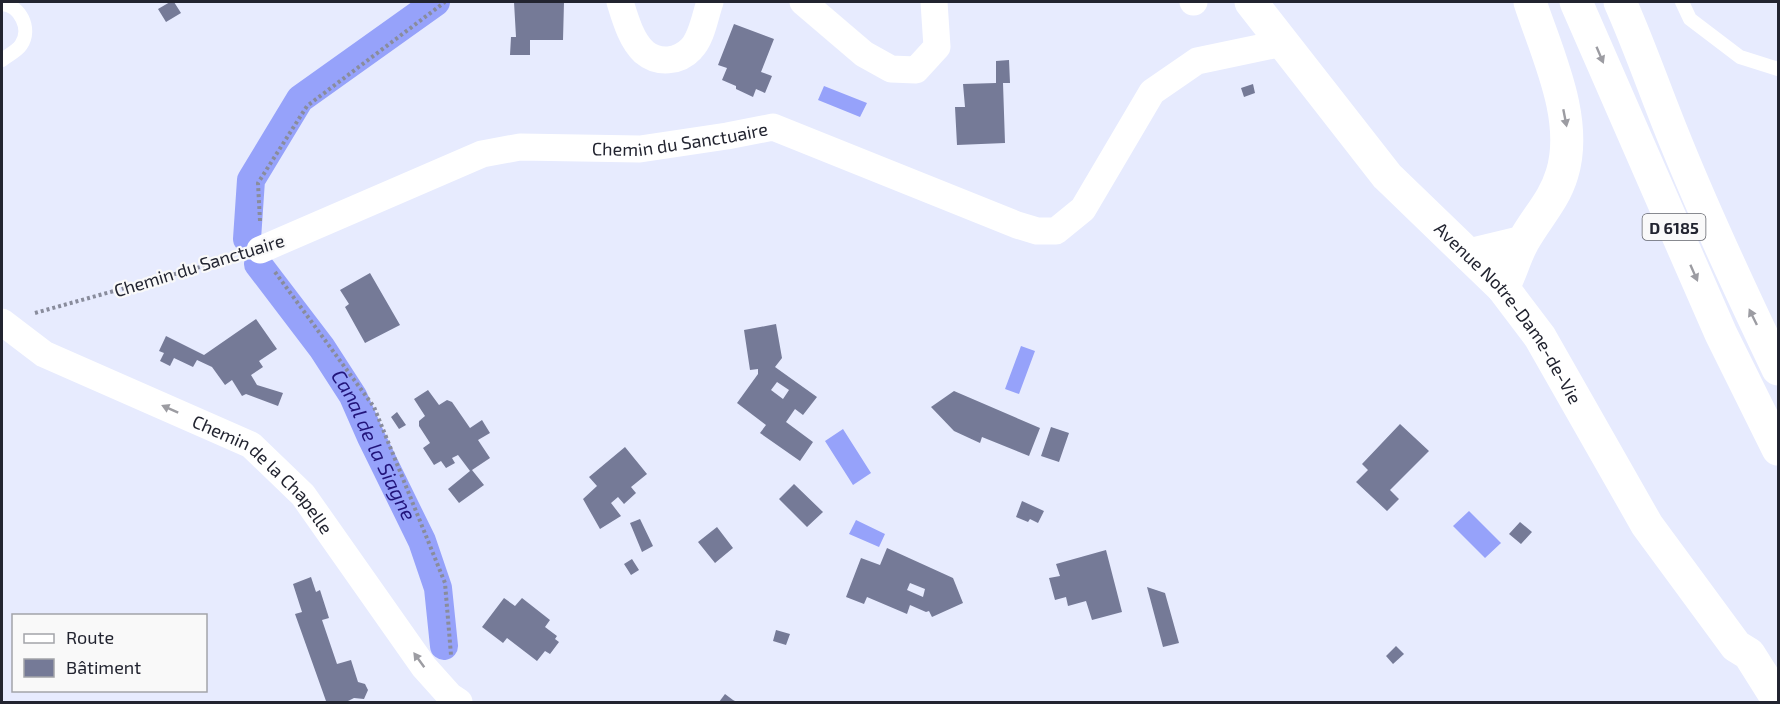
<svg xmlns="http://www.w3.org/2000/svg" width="1780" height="704" font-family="'Exo 2',sans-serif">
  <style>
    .water { fill: #96a2fa }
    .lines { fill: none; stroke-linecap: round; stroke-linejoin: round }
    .canal { stroke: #96a2fa; stroke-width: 28 }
    .building { fill: #757a97; fill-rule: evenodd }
    .path { stroke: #898c9c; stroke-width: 4; stroke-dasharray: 3 3; stroke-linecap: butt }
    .service { stroke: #fff; stroke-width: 14 }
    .minor { stroke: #fff; stroke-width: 27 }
    .secondary { stroke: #fff; stroke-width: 33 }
    .trunk { stroke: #fff; stroke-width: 33 }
    .oneway { fill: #9c9ca2 }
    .labels { text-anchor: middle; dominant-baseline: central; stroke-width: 4.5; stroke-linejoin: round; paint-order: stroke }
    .shield { fill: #f9f9f9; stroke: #62646c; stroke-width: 1.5 }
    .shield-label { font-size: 16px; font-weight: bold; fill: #222430 }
    .street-label { font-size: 18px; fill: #222430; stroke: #f9f9f9 }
    .water-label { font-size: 20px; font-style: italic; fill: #22147a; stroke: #f9f9f9 }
  </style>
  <rect width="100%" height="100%" fill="#e7ebfe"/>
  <!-- water -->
  <path class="water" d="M824,86L867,103L860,117L818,100Z
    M1021,346L1035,351L1019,394L1005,389Z
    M843,429L871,473L853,485L825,441Z
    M1469,511L1501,543L1485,558L1453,526Z
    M856,520L885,534L879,547L849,534Z"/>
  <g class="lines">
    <!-- canal -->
    <g class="canal">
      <path d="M247,239L251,180L300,99L436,2"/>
      <path id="s1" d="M258,264L322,348L353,396L371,437L422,541L438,588L444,646"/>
    </g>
  </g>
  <!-- building -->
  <path class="building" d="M170,2H174L181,13L166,22L158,9Z
    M514,2H564L563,40H530V55H510L511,37H516Z
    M734,24L774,39L761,72L772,76L765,93L756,89L753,97L736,89V86L722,80L727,68L718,65Z
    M1009,60L1010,83H1003L1005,143L957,145L955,107H965L963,84L996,83V61Z
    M1253,84L1255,93L1244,97L1241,88Z
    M370,273L400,325L365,343L345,307L349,304L340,290Z
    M256,319L277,349L259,361L263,367L251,375L257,385L283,393L278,406L246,394L242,396L232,380L225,385L212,367L197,360L193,367L174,358L170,366L160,361L164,353L159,351L166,336L204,355Z
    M776,324L782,358L775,367L817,397L803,415L795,409L786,422L813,442L800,461L760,433L766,425L737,403L758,374V369L750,370L744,330ZM777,382L789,390L783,399L771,390Z
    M428,390L439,405L447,400L452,402L470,428L482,420L490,433L478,440L490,458L472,470L484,485L459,503L448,489L470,471L458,455L452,458L455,463L446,468L441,461L434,465L423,448L430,443L419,426V421L425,416L414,399Z
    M954,391L1040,428L1029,456L982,437L980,443L954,431L931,407Z
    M397,412L406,425L399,429L391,417Z
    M1400,424L1429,451L1390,490L1399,499L1387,511L1356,482L1368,470L1362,464Z
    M1051,427L1069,433L1059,462L1041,456Z
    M625,447L647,474L631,487L636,493L624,504L618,497L611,503L621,516L600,529L583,499L597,486L589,477Z
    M794,484L823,512L807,527L779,499Z
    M1022,501L1044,511L1038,523L1030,519L1028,522L1016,517Z
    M640,519L653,546L642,552L630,523Z
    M1520,522L1532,532L1521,544L1509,534Z
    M717,527L733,548L715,563L698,542Z
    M887,548L953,578L963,603L932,617L929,611L926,612L910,605L907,614L867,597L864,604L846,597L861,558L880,565ZM910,583L925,589L923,597L907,590Z
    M1106,550L1122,612L1092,620L1086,601L1068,606L1066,597L1055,600L1049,578L1060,576L1056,564Z
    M632,559L639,570L631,575L624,564Z
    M311,577L316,592L320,590L329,618L322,620L337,664L351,660L358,682L365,684L368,690L364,699L354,698L346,702L326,701L295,614L302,612L293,584Z
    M1147,587L1165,593L1179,643L1163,647Z
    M504,598L515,606L522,598L550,620L545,627L557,636L555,639L559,642L550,654L545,651L537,661L507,638L503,643L482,627Z
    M776,630L790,634L786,645L773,641Z
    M1396,646L1404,654L1393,664L1386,656Z
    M725,694L733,700L737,702H719Z"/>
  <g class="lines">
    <!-- path -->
    <path class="path" d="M260,221L258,183L307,106L445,2
      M275,272L374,407L445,583L451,655
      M35,313L236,257"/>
    <!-- service -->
    <path class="service" d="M1682,2L1690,19L1740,57L1778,69
      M2,4C20,5 32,29 21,45C17,51 7,56 2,60"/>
    <!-- minor -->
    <g class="minor">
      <path d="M620,2C625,18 631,40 644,52C658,64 679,62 691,49C702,38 705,16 710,2"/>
      <path d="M803,2L864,54L891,69L916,70L937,47L934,2"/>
      <path d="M1193,2H1194"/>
      <path id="s2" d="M260,250L482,154L520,147L640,149L727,136L773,127L1017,225L1037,231H1056L1083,209L1152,92L1197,61L1283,43"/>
      <path id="s3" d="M2,322L44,354L251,445L303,495L424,667L450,696L459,702"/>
    </g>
    <!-- secondary -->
    <path class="secondary" id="s4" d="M1251,2L1387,176L1503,288L1540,337L1647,525L1736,646L1749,654L1778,700"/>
    <!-- trunk -->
    <path class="trunk" d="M1576,2L1721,334L1778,449
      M1620,2C1641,49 1657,97 1677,145C1708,221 1743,296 1778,369
      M1469,255L1523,242
      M1503,288C1511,273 1515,256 1523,242C1536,218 1554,201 1562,174C1579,119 1547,54 1530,2"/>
  </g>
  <!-- one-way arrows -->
  <defs><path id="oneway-solid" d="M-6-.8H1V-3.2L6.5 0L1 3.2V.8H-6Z" transform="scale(1.5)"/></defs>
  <g class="oneway">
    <use href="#oneway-solid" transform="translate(1600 55) rotate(67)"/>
    <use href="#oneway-solid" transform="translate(1565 118) rotate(79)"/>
    <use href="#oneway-solid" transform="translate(1694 273) rotate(66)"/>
    <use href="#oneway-solid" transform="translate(1753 317) rotate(-116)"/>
    <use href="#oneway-solid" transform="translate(170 409) rotate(-156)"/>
    <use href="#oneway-solid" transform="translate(419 660) rotate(-126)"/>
  </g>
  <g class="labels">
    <!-- shield labels -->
    <rect class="shield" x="1642.5" y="214" width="63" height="26" rx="4.5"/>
    <g class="shield-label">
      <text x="1674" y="227">D 6185</text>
    </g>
    <!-- street labels -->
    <g class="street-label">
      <text stroke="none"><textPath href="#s2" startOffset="441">Chemin du Sanctuaire</textPath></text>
      <text transform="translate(199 265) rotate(-17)">Chemin du Sanctuaire</text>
      <text stroke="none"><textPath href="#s4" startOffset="405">Avenue Notre-Dame-de-Vie</textPath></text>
      <text stroke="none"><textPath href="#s3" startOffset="306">Chemin de la Chapelle</textPath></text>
    </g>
    <!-- water labels -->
    <g class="water-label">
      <text stroke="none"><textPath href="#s1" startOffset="216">Canal de la Siagne</textPath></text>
    </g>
  </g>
  <!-- border -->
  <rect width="1780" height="704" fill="none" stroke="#222430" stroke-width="6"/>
  <!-- legend -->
  <rect x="12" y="614" width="195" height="78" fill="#f9f9f9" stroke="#a3a4a9" stroke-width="1.5"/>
  <rect x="24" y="634" width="30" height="9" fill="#ffffff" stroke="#a3a4a9" stroke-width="1.5"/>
  <text x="66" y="644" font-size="18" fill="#222430">Route</text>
  <rect x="24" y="659" width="30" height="18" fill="#757a97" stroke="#a3a4a9" stroke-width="1.5"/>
  <text x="66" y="674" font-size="18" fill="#222430">Bâtiment</text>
</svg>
